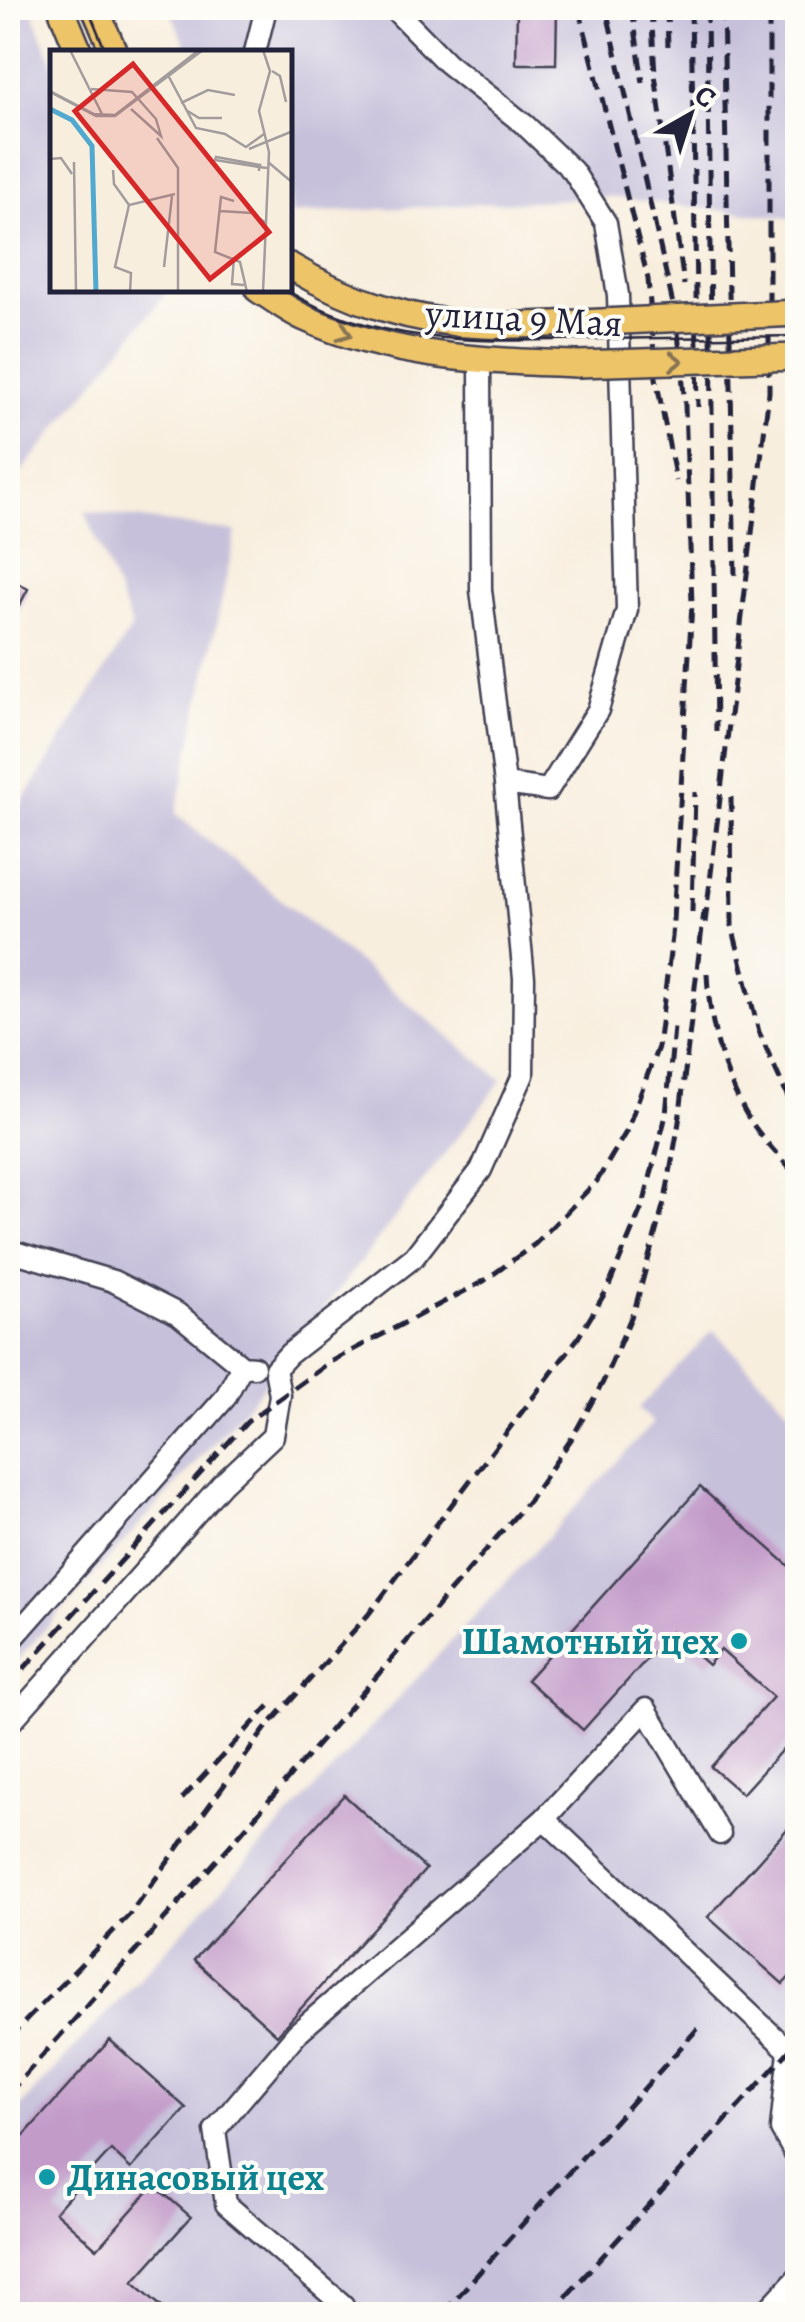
<svg xmlns="http://www.w3.org/2000/svg" width="805" height="2322" font-family="Alegreya,serif">
  <style>
    .industrial { fill: #c6c0da }
    .building { fill: #c29bc9 }
    .lines { fill: none; stroke-linecap: round; stroke-linejoin: round }
    .minor-casing { stroke: #424153; stroke-width: 25 }
    .major-casing { stroke: #424153; stroke-width: 30 }
    .minor { stroke: #fff; stroke-width: 20 }
    .major { stroke: #eec469; stroke-width: 25 }
    .tram { stroke: #22223b; stroke-width: 2.5 }
    .rail { stroke: #22223b; stroke-width: 5; stroke-dasharray: 15 8; stroke-linecap: butt }
    .major-bridge-casing { stroke: #424153; stroke-width: 30; stroke-linecap: butt }
    .major-bridge { stroke: #eec469; stroke-width: 25 }
    .oneway { stroke: #887352 }
    .culture-dot { fill: #0f9aa8; stroke: #fdfcf7; stroke-width: 4 }
    .labels { text-anchor: middle; dominant-baseline: central; stroke-width: 8; stroke-linejoin: round; paint-order: stroke }
    .street-label { font-size: 38px; fill: #22223b; stroke: #fdfcf7 }
    .culture-label { font-size: 38px; font-weight: bold; fill: #0d838f; stroke: #fdfcf7; text-anchor: end }
    .inset-river { fill: none; stroke: #52a9cf; stroke-width: 5 }
    .inset-road { fill: none; stroke: #a29c9d; stroke-width: 2.5 }
    .view { fill: #d62828; fill-opacity: 0.15; stroke: #d62828; stroke-width: 5 }
    .inset-edge { fill: none; stroke: #22223b; stroke-width: 5 }
  </style>
  <rect width="100%" height="100%" fill="#fdfcf7"/>
  <filter id="ink" filterUnits="userSpaceOnUse"><feTurbulence type="fractalNoise" baseFrequency=".01" numOctaves="2"/><feDisplacementMap in="SourceGraphic" scale="20" xChannelSelector="R" yChannelSelector="G"/><feConvolveMatrix kernelMatrix="1 2 1 2 8 2 1 2 1" color-interpolation-filters="sRGB"/></filter>
  <filter id="wash" filterUnits="userSpaceOnUse"><feTurbulence type="fractalNoise" baseFrequency=".0048" numOctaves="4" result="noise"/><feDisplacementMap in="SourceGraphic" scale="40" xChannelSelector="R" yChannelSelector="G"/><feGaussianBlur stdDeviation="2.25" result="paint"/><feColorMatrix in="noise" values="0 0 0 0 0 0 0 0 0 0 0 0 0 0 0 0 0 1.4 0 .05"/><feComposite in="paint" operator="in"/></filter>
  <g filter="url(#wash)">
    <rect width="100%" height="100%" fill="#f8eede"/>
    <!-- industrial -->
    <path class="industrial" d="M8,8H31L52,61V290H169L8,489Z
      M169,8H797V219L609,197L290,214V52H189Z
      M85,511L236,532L176,814L502,1080L257,1395L8,1670V825L132,627Z
      M713,1330L797,1418V2314H8V2120L653,1423L639,1408Z"/>
    <g id="blocks">
      <!-- building -->
      <path class="building" d="M517,8H557L556,64H516Z
        M8,578L28,589L8,627Z
        M700,1487L798,1574V1732L742,1794L711,1767L773,1697L721,1650L708,1665L671,1632L583,1730L527,1680Z
        M344,1795L426,1869L277,2035L194,1960Z
        M798,1817V1968L783,1984L708,1917Z
        M110,2040L186,2108L131,2169L111,2150L55,2212L97,2249L154,2185L191,2217L133,2282L170,2314H8V2153Z"/>
    </g>
  </g>
  <g filter="url(#ink)">
    <use href="#blocks" fill-opacity="0" stroke="#424153" stroke-width="2.5"/>
    <g class="lines">
      <!-- minor casing -->
      <g class="minor-casing">
        <path id="minor" d="M393,8L447,63L525,125L573,171L606,223L618,295L627,610L598,710L548,790L505,784L481,590L480,361
          M255,52L266,8
          M8,1250L113,1281L178,1314L242,1366L254,1367
          M8,1644L225,1398L242,1366
          M8,1725L222,1484L273,1436L280,1395L275,1369L289,1354L414,1257L481,1170L523,1075L524,978L505,784
          M544,1819L789,2051L781,2129L798,2159
          M346,2314L343,2305L226,2204L215,2130L297,2033L544,1819L646,1709L720,1834
          M764,2314L798,2277"/>
      </g>
      <!-- major casing -->
      <g class="major-casing">
        <path id="major" d="M61,8L79,52
          M95,8L114,52
          M290,266C348,301 416,323 484,325C515,326 547,324 579,323
          M259,290C274,299 289,311 305,318C391,358 486,361 578,364"/>
      </g>
      <!-- minor -->
      <use href="#minor" class="minor"/>
      <!-- major -->
      <use href="#major" class="major"/>
      <!-- tram -->
      <path class="tram" d="M88,8L106,52
        M286,290C383,349 489,341 598,339C665,338 731,337 798,336"/>
      <!-- rail -->
      <path class="rail" d="M579,8L648,279L656,378L676,481
        M632,8L643,83
        M651,8L655,74L684,285
        M667,8L668,49
        M691,8L698,407
        M707,8L716,732
        M723,8L735,577
        M731,797L732,926L759,1032L798,1120
        M692,912L695,792
        M705,923L769,392V8
        M707,973C709,1022 723,1075 748,1117C761,1138 781,1158 798,1178
        M8,1686L247,1422L330,1362L484,1281L535,1244L597,1181L626,1132L658,1047L672,937L692,604L685,405L677,322L606,8
        M182,1799L269,1706
        M8,2039L129,1915L266,1728L368,1615L578,1338L608,1288L644,1202L666,1115L674,1027
        M8,2094L241,1833L530,1499L572,1438L603,1382L635,1308L666,1195L679,1122L704,911
        M442,2314L701,2025
        M550,2314L798,2041"/>
      <!-- major-bridge casing -->
      <g class="major-bridge-casing">
        <path id="major-bridge" d="M579,323L798,313
          M578,364L798,357"/>
      </g>
      <!-- major-bridge -->
      <use href="#major-bridge" class="major-bridge"/>
    </g>
    <!-- one-way arrows -->
    <defs><path id="oneway-chevron" d="M-2-3.5L2.5 0L-2 3.5" fill="none" stroke-width="1.6" stroke-linecap="round" stroke-linejoin="round" transform="scale(2.5)"/></defs>
    <g class="oneway">
      <use href="#oneway-chevron" transform="translate(345 333) rotate(20)"/>
      <use href="#oneway-chevron" transform="translate(676 361) rotate(-1)"/>
    </g>
  </g>
  <!-- markers -->
  <g class="culture-dot">
    <circle cx="739" cy="1641" r="10"/>
    <circle cx="47" cy="2177" r="10"/>
  </g>
  <g class="labels">
    <!-- street labels -->
    <g class="street-label">
      <text transform="translate(524 318) rotate(3)">улица 9 Мая</text>
    </g>
    <!-- culture labels -->
    <g class="culture-label">
      <text x="719" y="1641">Шамотный цех</text>
      <text x="67" y="2177" text-anchor="start">Динасовый цех</text>
    </g>
  </g>
  <!-- overview -->
  <g transform="translate(50 50)">
    <rect width="242" height="242" fill="#f8eede"/>
    <path class="inset-river" d="M0,59L22,70L42,96L46,242"/>
    <path class="inset-road" d="M20,0L52,64M222,21L230,26L236,52M119,27L146,78L175,84L196,97L214,84M41,39L82,42L106,69L111,86L81,59M0,41L44,64L65,65L149,0M0,42L46,66H65L153,0M131,53L158,40L185,45M136,60L149,68H172M107,88L128,118V242M199,99L243,81M0,109L11,108L22,124M24,112L26,242M218,112L243,133M63,120L64,134L79,155M209,121V117L210,115L166,107L165,110L209,117L217,118M184,151L171,147L165,202L190,212L197,242M170,161L202,163L216,173M184,207L182,234L194,235M114,217L122,146M80,242L81,223L65,217L79,155L125,144M213,242L219,102L209,61L220,21L213,0"/>
    <path class="view" d="M83,14L219,182L160,229L25,61Z"/>
    <rect width="242" height="242" class="inset-edge"/>
  </g>
  <!-- margin -->
  <rect width="805" height="2322" fill="none" stroke="#fdfcf7" stroke-width="40"/>
  <!-- north arrow -->
  <g transform="translate(690 115) rotate(39)" stroke="#fdfcf7" stroke-width="8" paint-order="stroke">
  <path d="M0-8L18 38L0 25L-18 38Z" fill="#22223b"/>
  <text y="-15" font-size="28" font-weight="bold" text-anchor="middle" fill="#22223b">С</text>
  </g>
</svg>
